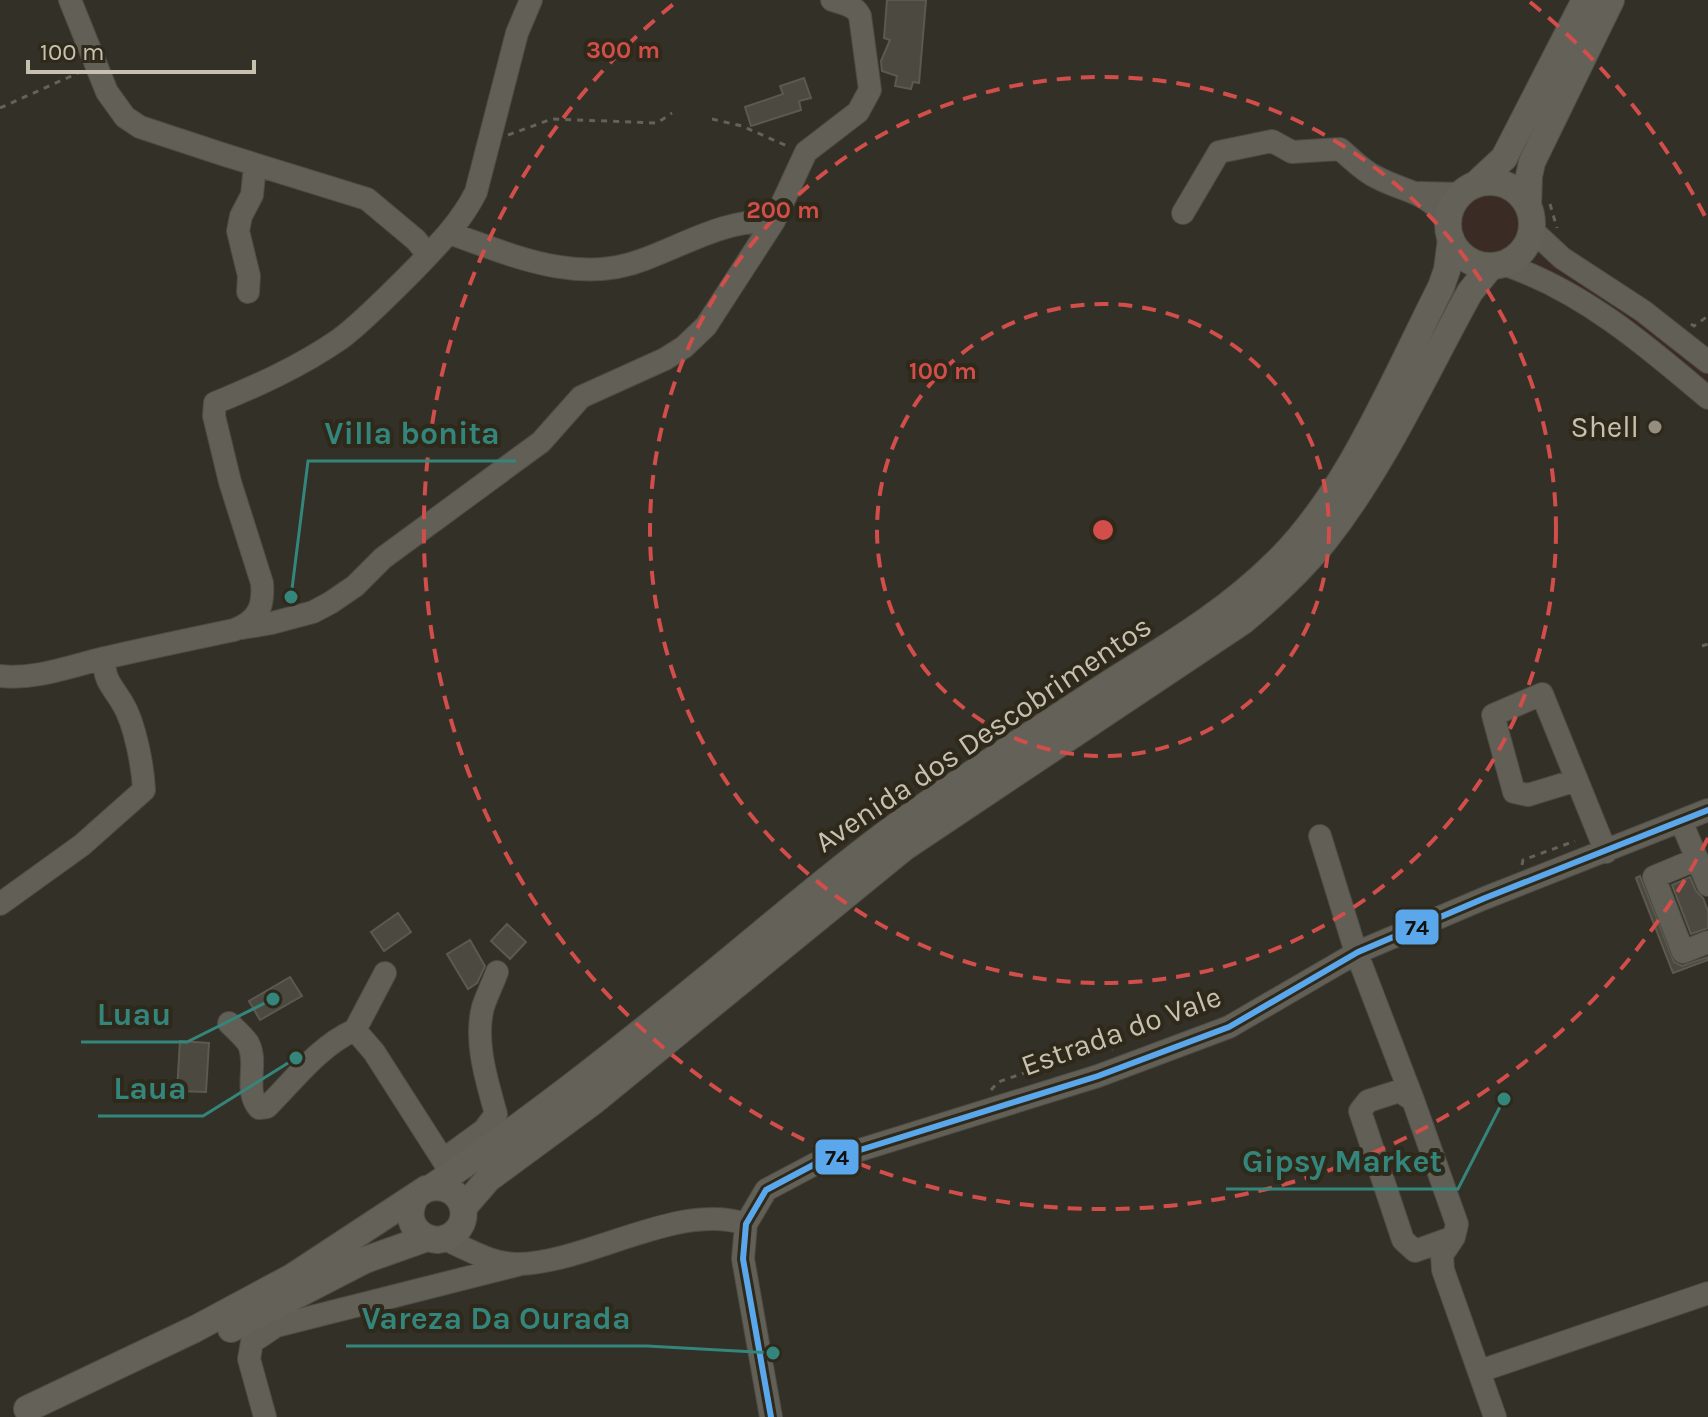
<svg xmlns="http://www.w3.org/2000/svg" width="1708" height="1417" font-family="Karla,sans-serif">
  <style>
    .green { fill: #3b2b25 }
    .building { fill: #4c4941; stroke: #5c594e; stroke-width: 2 }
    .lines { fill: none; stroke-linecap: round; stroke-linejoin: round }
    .minor-casing { stroke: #4e4b44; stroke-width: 24 }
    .major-casing { stroke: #504e44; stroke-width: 28 }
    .path { stroke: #65625a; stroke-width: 3; stroke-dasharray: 6 6; stroke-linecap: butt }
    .minor { stroke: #625f56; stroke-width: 22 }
    .major { stroke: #646159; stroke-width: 26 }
    .bus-1-casing { stroke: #2e291a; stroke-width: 12 }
    .bus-1 { stroke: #5aa8eb; stroke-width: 6 }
    .ring { fill: none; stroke: #d24e4a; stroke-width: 4; stroke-dasharray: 14 10 }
    .poi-dot { fill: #938e7f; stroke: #2e291a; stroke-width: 3 }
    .labels { text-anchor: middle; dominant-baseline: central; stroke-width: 8; stroke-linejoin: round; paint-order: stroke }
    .poi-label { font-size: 30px; fill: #c6c1af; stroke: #2e291a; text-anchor: end }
    .street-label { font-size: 30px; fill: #c6c1af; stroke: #2e291a }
    .centre { fill: #d24e4a; stroke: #2e291a; stroke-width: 4 }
    .ring-label { font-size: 24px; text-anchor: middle; font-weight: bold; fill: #d24e4a; stroke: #2e291a; stroke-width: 8; stroke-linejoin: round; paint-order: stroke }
    .leader { fill: none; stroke: #34857b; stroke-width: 3 }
    .callout-dot { fill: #34857b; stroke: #2e291a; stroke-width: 3 }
    .callout-label { font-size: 32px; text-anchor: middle; font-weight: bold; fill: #34857b; stroke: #2e291a; stroke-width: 8; stroke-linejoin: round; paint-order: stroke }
    .line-badge { stroke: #2e291a; stroke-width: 3 }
    .pale-badge-label { font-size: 22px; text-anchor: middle; font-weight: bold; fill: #111 }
  </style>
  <rect width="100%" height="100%" fill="#333027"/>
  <!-- green -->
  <path class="green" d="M1461 225a30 30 0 1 1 60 0a30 30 0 1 1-60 0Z
    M1537,256C1598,291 1653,331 1708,375V383L1615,310L1534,262Z"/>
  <!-- building -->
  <path class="building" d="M887,0H926L919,83L913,82L911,89L895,86L897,76L882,71L881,61L890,40L884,38Z
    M804,78L811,98L799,101L801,110L751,126L745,107L783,94L780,86Z
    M1640,876L1674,962L1682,966L1708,957V960L1673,973L1636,878Z
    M1690,877L1696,891L1703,898L1708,911V928L1691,934L1672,885Z
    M398,913L411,932L384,951L371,932Z
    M507,924L526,942L510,959L491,941Z
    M470,940L485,966L477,983L468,989L447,954Z
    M290,977L302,996L260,1020L249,1001Z
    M180,1041L209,1043L206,1092L177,1091Z"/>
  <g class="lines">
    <!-- minor casing -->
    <g class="minor-casing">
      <path id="minor" d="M70,0L107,92L125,117L140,127L225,155L367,199L416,240L428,255
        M1420,193L1462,194
        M1183,213L1219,152L1272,141L1292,152L1340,149C1351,158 1363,171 1376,177C1409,194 1420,188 1449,219
        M1532,230L1562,258L1643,311L1708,362
        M449,233C512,255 578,286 645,259C688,243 726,219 774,221
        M1503,264C1581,290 1646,345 1708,398
        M248,292L249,276L238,231L241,216L252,195L255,165
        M242,628L272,623L313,612L330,603L355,586L383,558L541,442L581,397L665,359L684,347L706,326L774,221L806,152L858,112L870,90L860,16C855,5 843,4 832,0
        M0,676C36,680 70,666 105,658C148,648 191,639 234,630C258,621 264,607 262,583L230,482L214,416L215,403C259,385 301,366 340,339C363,322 395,289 416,268C439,244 461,222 476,192L517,33L531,0
        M1577,780L1528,795L1514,792L1493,715L1542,694L1606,852
        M1681,821L1697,859
        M1320,836L1354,946L1413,1100
        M1708,885L1697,859L1654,877L1683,952L1708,942
        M0,904L82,845L144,790C143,767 135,724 123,704C112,685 104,682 104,658
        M229,1023C235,1029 243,1036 248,1043C259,1063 243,1090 259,1108L267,1107C294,1080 320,1045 355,1030L374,1052L452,1174
        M355,1030L385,973
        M1399,1091L1413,1100L1457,1224L1454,1237L1415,1251L1403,1240L1360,1111L1368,1101Z
        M443,1160L484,1130L496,1114C487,1081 474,1042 483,1007C487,995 493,983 497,972
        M1454,1237L1442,1255L1443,1270L1495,1417
        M444,1239C468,1249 493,1265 519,1264C590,1262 679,1201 746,1224
        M1480,1371L1708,1293
        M265,1417L249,1359L252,1342L276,1326L521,1264
        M771,1417L743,1259L746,1224L766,1190L815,1164L1098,1076L1229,1027L1358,952L1485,898L1708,810"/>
    </g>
    <!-- major casing -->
    <g class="major-casing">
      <path id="major" d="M1448 224a42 42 0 1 1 84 0a42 42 0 1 1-84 0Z
        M1475,185L1504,158L1585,0
        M1528,206L1529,176L1532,162L1611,0
        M432,1187C539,1115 640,1034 739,952C790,910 841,866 895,827C964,777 1036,731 1107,685C1165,648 1226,613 1275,564C1348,494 1395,377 1441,287L1447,270L1451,239
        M463,1208L488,1179L594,1101L905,847L1243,621C1273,596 1301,570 1325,540C1384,465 1424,375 1470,292L1491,266
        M231,1329L365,1260L427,1238
        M27,1409L195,1329L292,1277L426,1189C466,1177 480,1233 438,1240C415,1238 404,1218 415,1198"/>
    </g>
    <!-- path -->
    <path class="path" d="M0,108L78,73
      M712,119L742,126L787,146
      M508,135L552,119L657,123L672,113
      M1550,204L1557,228
      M1691,324L1694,326L1708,316
      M1702,646L1708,644
      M1522,865L1523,860L1575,841
      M991,1090L998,1082L1103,1046L1113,1050"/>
    <!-- minor -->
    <use href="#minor" class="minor"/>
    <!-- major -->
    <use href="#major" class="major"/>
    <!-- bus-1 casing -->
    <g class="bus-1-casing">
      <path id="bus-1" d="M771,1417L743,1259L746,1224L766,1190L815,1164L1098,1076L1229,1027L1358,952L1485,898L1708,810"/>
    </g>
    <!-- bus-1 -->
    <use href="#bus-1" class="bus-1"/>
  </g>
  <!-- distance rings -->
  <g class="ring">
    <circle cx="1103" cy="530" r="226"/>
    <circle cx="1103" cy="530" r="453"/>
    <path d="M1708 838A679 679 0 1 1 676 2M1530 2A679 679 0 0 1 1708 222"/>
  </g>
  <!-- markers -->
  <circle class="poi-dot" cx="1655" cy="427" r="8"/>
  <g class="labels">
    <!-- poi labels -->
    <g class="poi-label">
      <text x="1639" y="427">Shell</text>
    </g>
    <!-- street labels -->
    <g class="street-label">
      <text transform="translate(983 734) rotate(-34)">Avenida dos Descobrimentos</text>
      <text transform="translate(1121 1031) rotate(-20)">Estrada do Vale</text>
    </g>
  </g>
  <circle cx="1103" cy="530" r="12" class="centre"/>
  <g class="ring-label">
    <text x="623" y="58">300 m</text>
    <text x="783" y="218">200 m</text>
    <text x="943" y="379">100 m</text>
  </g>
  <!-- callouts -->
  <path class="leader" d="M291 597L308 461H516M273 999L187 1042H81M296 1058L203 1116H98M1504 1099L1458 1189H1226M773 1353L647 1346H346"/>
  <g class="callout-dot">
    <circle cx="291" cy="597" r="8"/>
    <circle cx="273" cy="999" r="8"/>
    <circle cx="296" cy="1058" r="8"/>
    <circle cx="1504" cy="1099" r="8"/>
    <circle cx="773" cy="1353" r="8"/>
  </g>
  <g class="callout-label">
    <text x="412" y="444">Villa bonita</text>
    <text x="134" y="1025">Luau</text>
    <text x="150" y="1099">Laua</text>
    <text x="1342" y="1172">Gipsy Market</text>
    <text x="496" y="1329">Vareza Da Ourada</text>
  </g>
  <g class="line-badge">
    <rect x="1394" y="908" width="46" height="38" rx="8" fill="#5aa8eb"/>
    <rect x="814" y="1138" width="46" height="38" rx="8" fill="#5aa8eb"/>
  </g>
  <g class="pale-badge-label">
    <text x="1417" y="935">74</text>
    <text x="837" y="1165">74</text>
  </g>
  <!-- scale -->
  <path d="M28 60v12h226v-12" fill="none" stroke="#c6c1af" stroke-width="4"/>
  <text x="40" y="60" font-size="24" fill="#c6c1af" stroke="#2e291a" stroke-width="6" paint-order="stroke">100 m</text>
</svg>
